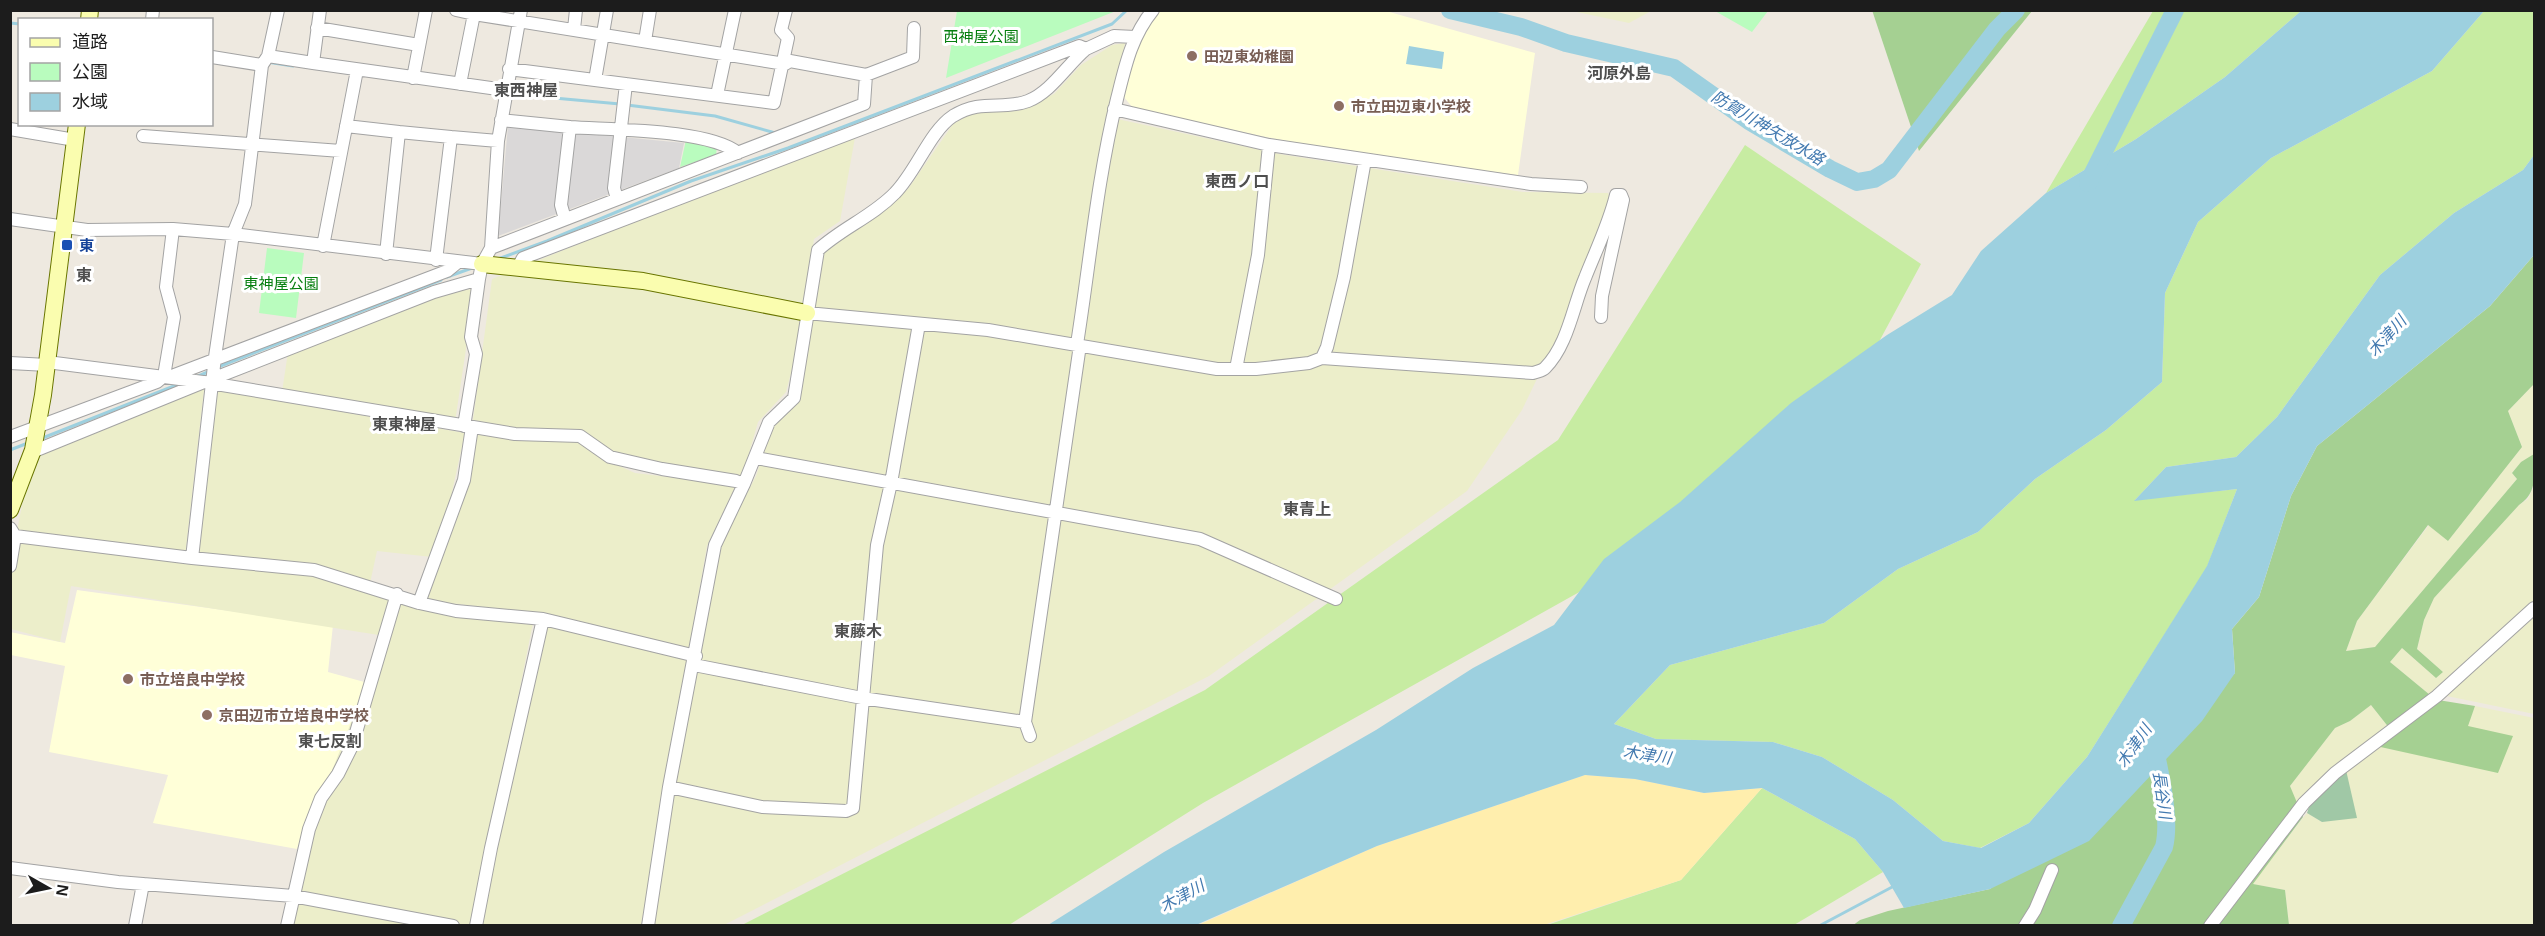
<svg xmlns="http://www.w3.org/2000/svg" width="2545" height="936" font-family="Arial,'Noto Sans JP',sans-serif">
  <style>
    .residential { fill: #dad8d8 }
    .education { fill: #ffffd8 }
    .farmland { fill: #eceeca }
    .grass { fill: #c7eca2 }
    .forest { fill: #a5d092 }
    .sand { fill: #ffeead }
    .cemetery { fill: #a0c8a6 }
    .park { fill: #b9fcbe }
    .water { fill: #9dd0df }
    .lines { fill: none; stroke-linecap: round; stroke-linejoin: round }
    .stream { stroke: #9dd0df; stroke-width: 3 }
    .river { stroke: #9dd0df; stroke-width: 18 }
    .street-casing { stroke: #a3a3a3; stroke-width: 14 }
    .secondary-casing { stroke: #697500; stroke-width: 18 }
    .street { stroke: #fff; stroke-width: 12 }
    .secondary { stroke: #fafdaf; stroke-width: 16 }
    .education-dot { fill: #8d6e63; stroke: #fff; stroke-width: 2 }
    .transit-dot { fill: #1a4fb4; stroke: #fff; stroke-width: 2 }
    .labels { text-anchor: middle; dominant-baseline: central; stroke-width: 6; stroke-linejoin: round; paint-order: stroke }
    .park-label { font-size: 15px; fill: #057e0e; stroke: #fff }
    .education-label { font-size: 15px; font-weight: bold; fill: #785e54; stroke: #fff; text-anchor: start }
    .transit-label { font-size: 15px; font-weight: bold; fill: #164399; stroke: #fff; text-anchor: start }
    .neighbourhood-label { font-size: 16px; font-weight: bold; fill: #4f4f4f; stroke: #fff }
    .water-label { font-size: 16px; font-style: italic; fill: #437ab0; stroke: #fff }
  </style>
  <rect width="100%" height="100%" fill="#eee9e0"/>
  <!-- residential -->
  <path class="residential" d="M508,126L684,143L679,168L498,236Z"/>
  <!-- education -->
  <path class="education" d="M1159,11H1386L1535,53L1518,175L1370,156L1266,137L1133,108L1123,96L1142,36Z
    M77,590L333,625L328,672L368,683L347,747L313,801L297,849L153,823L168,775L49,752L65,666L11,655L10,632L65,643Z"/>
  <!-- farmland -->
  <path class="farmland" d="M1572,11H1651L1629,23Z
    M1125,43L1108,117L1279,154L1523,192L1608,193L1611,202L1563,325L1522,410L1467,491L1209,676L724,925L649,926L722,541L756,476L773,426L800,401L824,252L908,189L953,124L974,112L1018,111L1054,94L1081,65L1112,45Z
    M856,132L840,221L814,239L794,362L786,392L758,422L742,478L610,457L580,436L472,427L492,279Z
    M475,289L455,422L282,392L288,352L453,291Z
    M2534,384V455L2521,462L2512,473L2517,479L2375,647L2346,651L2357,621L2429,525L2448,541L2522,447L2508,411Z
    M188,388L204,390L185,557L311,576L424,598L460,509L474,432L580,440L606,460L635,473L736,485L707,546L689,648L555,616L451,603L534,618L472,925H286L309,829L385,636L71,586L60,642L11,629V563L32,452Z
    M215,390L465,433L448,510L432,557L377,551L370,583L197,553Z
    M2534,486V604L2430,695L2390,662L2402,648L2436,678L2443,672L2417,649L2424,620L2434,598L2519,505L2528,499Z
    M2534,614V714L2442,695Z
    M546,623L689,658L641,925L481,926L492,856Z
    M2371,705L2390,729L2297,804L2290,786L2335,728L2350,721Z
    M2475,706L2534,718V925H2289L2285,890L2252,884L2303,818L2307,813L2322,822L2346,770L2376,746L2467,726Z"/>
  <!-- grass -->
  <path class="grass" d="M2153,11H2301L2225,77L2136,139L2046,193Z
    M2484,11H2534V155L2523,170L2454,213L2380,275L2277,417L2236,457L2166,467L2135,500L2237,489L2207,567L2087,757L2029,823L1980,848L1943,841L1893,800L1822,757L1773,742L1656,739L1614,724L1670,665L1824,623L1898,569L1978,532L2035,479L2106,430L2162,382L2165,293L2198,222L2271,158L2432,71Z
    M1745,145L1921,264L1815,460L1203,803L1009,925L740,926L1205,690L1558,440Z
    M1762,788L1855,839L1883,872L1794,925L1544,926L1681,880Z"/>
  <!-- forest -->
  <path class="forest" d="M1872,10H2032V11L1919,151Z
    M2534,255V384L2508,411L2522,447L2448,541L2428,525L2357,621L2346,651L2375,647L2517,479L2512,473L2521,462L2534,454C2534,474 2538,493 2519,505L2434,598L2424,620L2417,649L2443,672L2436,678L2402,648L2390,662L2430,695L2390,729L2371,705L2350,721L2335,728L2290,786L2303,817L2253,884L2285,890L2289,925L1852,926L1860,920L1888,911L1990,889L2235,673L2232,629L2259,597L2291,496L2317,446L2490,306Z
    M2438,700L2475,706L2468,726L2513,736L2498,773L2376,746Z"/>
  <!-- sand -->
  <path class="sand" d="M1585,775L1635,779L1704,793L1762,788L1681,880L1544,925L1196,926L1377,846Z"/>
  <!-- cemetery -->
  <path class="cemetery" d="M2346,770L2357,818L2322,822L2307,813L2311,801Z"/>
  <!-- park -->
  <path class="park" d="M957,11L1115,10L1116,11L946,78Z
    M1715,11H1768L1752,32Z
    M686,140L717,147L716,155L680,167Z
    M267,248L304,253L296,318L259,313Z"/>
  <!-- water -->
  <path class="water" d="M2301,11H2484L2432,71L2271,158L2198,222L2165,293L2162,382L2106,430L2035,479L1978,532L1898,569L1824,623L1670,665L1614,724L1656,739L1773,742L1822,757L1893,800L1943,841L1981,848L2029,823L2087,757L2207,566L2237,489L2134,501L2166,467L2236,457L2277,417L2380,275L2454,213L2523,170L2534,155V255L2490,306L2317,446L2291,496L2259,597L2232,629L2235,673L2202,721L2089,841L1990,889L1904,908L1883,872L1855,839L1762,788L1704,793L1635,779L1585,775L1377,846L1196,925H1048L1164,852L1376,730L1473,668L1554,625L1604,559L1680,502L1791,403L1887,335L1952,295L1981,251L2046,193L2136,139L2225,77Z
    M1409,46L1444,52L1442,69L1406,64Z"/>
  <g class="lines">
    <!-- stream -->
    <path class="stream" d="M10,23L20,24
      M267,62L293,66
      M510,94L620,104
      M627,105L715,116L779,134
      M498,259L547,241L691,181L788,148L1112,24L1127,10
      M447,277L472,268
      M218,367L441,280
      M196,377L210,371
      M40,439L179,384
      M10,450L28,443
      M1819,926L1894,886"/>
    <!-- river -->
    <path class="river" d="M1450,10L1521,27L1566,43L1674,68L1749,121L1830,169L1857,182L1874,179L1889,170L1997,29L2016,10
      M2088,183L2175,10
      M2121,926L2164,847C2171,820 2160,773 2154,745"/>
    <!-- street casing -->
    <g class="street-casing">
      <path id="street" d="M320,10L313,63L505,90
        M456,10L474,14V10
        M152,20L153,10
        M317,28L419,45
        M574,29L576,10
        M645,41L650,10
        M268,56L278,10
        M212,57L262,65
        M509,69L774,103L788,38L781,30L786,10
        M413,78L426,10
        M595,80L607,10
        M460,84L474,14L785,64L790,61L866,75L913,57L914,28
        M717,95L735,10
        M1114,109L1269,145L1531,184L1581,187
        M501,120L570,127
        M346,126L399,132
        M10,129L75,140
        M143,136L341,151
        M617,199L614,188L626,84
        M10,219L87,230L173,229
        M565,219L561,205L570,127C610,130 709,129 738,153
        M323,246L357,70
        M491,248L864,104L866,75
        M386,254L399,132L451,137
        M436,260L451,137L498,141
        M518,267L523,258L1079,46L1086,49L1114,36L1135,37
        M807,313L988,330L1217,369H1256L1309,363L1322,358L1327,347L1344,277L1365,160
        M1077,344C1090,262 1097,180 1117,99C1125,67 1131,37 1153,10
        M1322,358L1533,373C1538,371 1542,371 1545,368C1568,345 1573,306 1585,278C1596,250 1609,224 1616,195H1621L1623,200L1602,296L1601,317
        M47,362L203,382
        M10,363L47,365
        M1236,369L1258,255L1269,145
        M169,377L447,271L458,262
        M212,379L434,292L479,279L482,264L491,248L498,141L521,10
        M464,426L476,354L471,337L479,279
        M10,437L157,382L164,376L174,317L166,287L173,229L233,234L482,264
        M32,452L204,382L515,434L580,436L610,457L662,469L736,481L744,484
        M756,458L1200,539L1336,599
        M10,528L15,536L10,566
        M15,536L192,558L314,570L419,603L456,611L543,619L696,656
        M192,558L215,357L233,234L245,204L262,65L268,56L313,63
        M419,603L464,480L472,427
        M694,665L862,698L1025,722
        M1030,736L1025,722L1080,345
        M669,787L762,807L846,811L853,808L877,545L891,483L919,324
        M10,868L118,882L293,896L453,926
        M135,926L143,884
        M287,926L309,829L321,798L338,774L352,746L397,594
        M476,926L491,848L543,619
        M648,926L669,787L715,545L744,484L769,422L794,398L818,250C842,228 873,216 895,193C916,172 930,131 953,116C983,98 1001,111 1028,101C1051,92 1067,65 1086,49
        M2025,926L2035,910L2052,870
        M2210,926L2304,803L2335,773L2437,696L2534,608"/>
    </g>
    <!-- secondary casing -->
    <g class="secondary-casing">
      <path id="secondary" d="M89,20L90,10
        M482,264L643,281L807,313
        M10,510L33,450L43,395L77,124"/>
    </g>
    <!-- street -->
    <use href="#street" class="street"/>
    <!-- secondary -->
    <use href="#secondary" class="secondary"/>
  </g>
  <!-- markers -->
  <g class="education-dot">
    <circle cx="1192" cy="56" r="6"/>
    <circle cx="1339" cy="106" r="6"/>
    <circle cx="128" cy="679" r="6"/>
    <circle cx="207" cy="715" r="6"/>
  </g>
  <rect class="transit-dot" x="61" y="239" width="12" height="12" rx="3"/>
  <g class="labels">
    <!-- park labels -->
    <g class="park-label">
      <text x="981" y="36">西神屋公園</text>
      <text x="281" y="283">東神屋公園</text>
    </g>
    <!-- education labels -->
    <g class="education-label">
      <text x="1204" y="56">田辺東幼稚園</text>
      <text x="1351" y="106">市立田辺東小学校</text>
      <text x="140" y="679">市立培良中学校</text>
      <text x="219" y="715">京田辺市立培良中学校</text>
    </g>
    <!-- transit labels -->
    <g class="transit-label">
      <text x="79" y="245">東</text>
    </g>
    <!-- neighbourhood labels -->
    <g class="neighbourhood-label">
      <text x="1619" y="73">河原外島</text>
      <text x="526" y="90">東西神屋</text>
      <text x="1237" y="181">東西ノ口</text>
      <text x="84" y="275">東</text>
      <text x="404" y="424">東東神屋</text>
      <text x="1307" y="509">東青上</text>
      <text x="858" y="631">東藤木</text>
      <text x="330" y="741">東七反割</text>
    </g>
    <!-- water labels -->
    <g class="water-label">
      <text transform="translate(1768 128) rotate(31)">防賀川神矢放水路</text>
      <text transform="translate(2387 336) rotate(-48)">木津川</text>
      <text transform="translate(2134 746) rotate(-55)">木津川</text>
      <text transform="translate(1647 755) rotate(8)">木津川</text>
      <text transform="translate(2162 795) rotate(82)">長谷川</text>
      <text transform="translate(1182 896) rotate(-29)">木津川</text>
    </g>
  </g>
  <!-- border -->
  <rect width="2545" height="936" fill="none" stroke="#1c1c1c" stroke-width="24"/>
  <!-- legend -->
  <rect x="18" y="18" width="195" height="108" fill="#ffffff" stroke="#a4a4a4" stroke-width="1.5"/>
  <rect x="30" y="38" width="30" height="9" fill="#fafdaf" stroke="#a4a4a4" stroke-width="1.5"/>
  <text x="72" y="48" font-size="18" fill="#1c1c1c">道路</text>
  <rect x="30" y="63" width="30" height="18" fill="#b9fcbe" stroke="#a4a4a4" stroke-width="1.5"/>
  <text x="72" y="78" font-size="18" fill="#1c1c1c">公園</text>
  <rect x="30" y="93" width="30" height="18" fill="#9dd0df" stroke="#a4a4a4" stroke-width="1.5"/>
  <text x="72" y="108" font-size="18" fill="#1c1c1c">水域</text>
  <!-- north arrow -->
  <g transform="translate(48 888) rotate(99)" stroke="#ffffff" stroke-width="4.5" paint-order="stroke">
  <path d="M0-4.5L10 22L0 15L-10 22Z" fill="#1c1c1c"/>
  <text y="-9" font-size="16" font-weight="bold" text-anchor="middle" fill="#1c1c1c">N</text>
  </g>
</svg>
